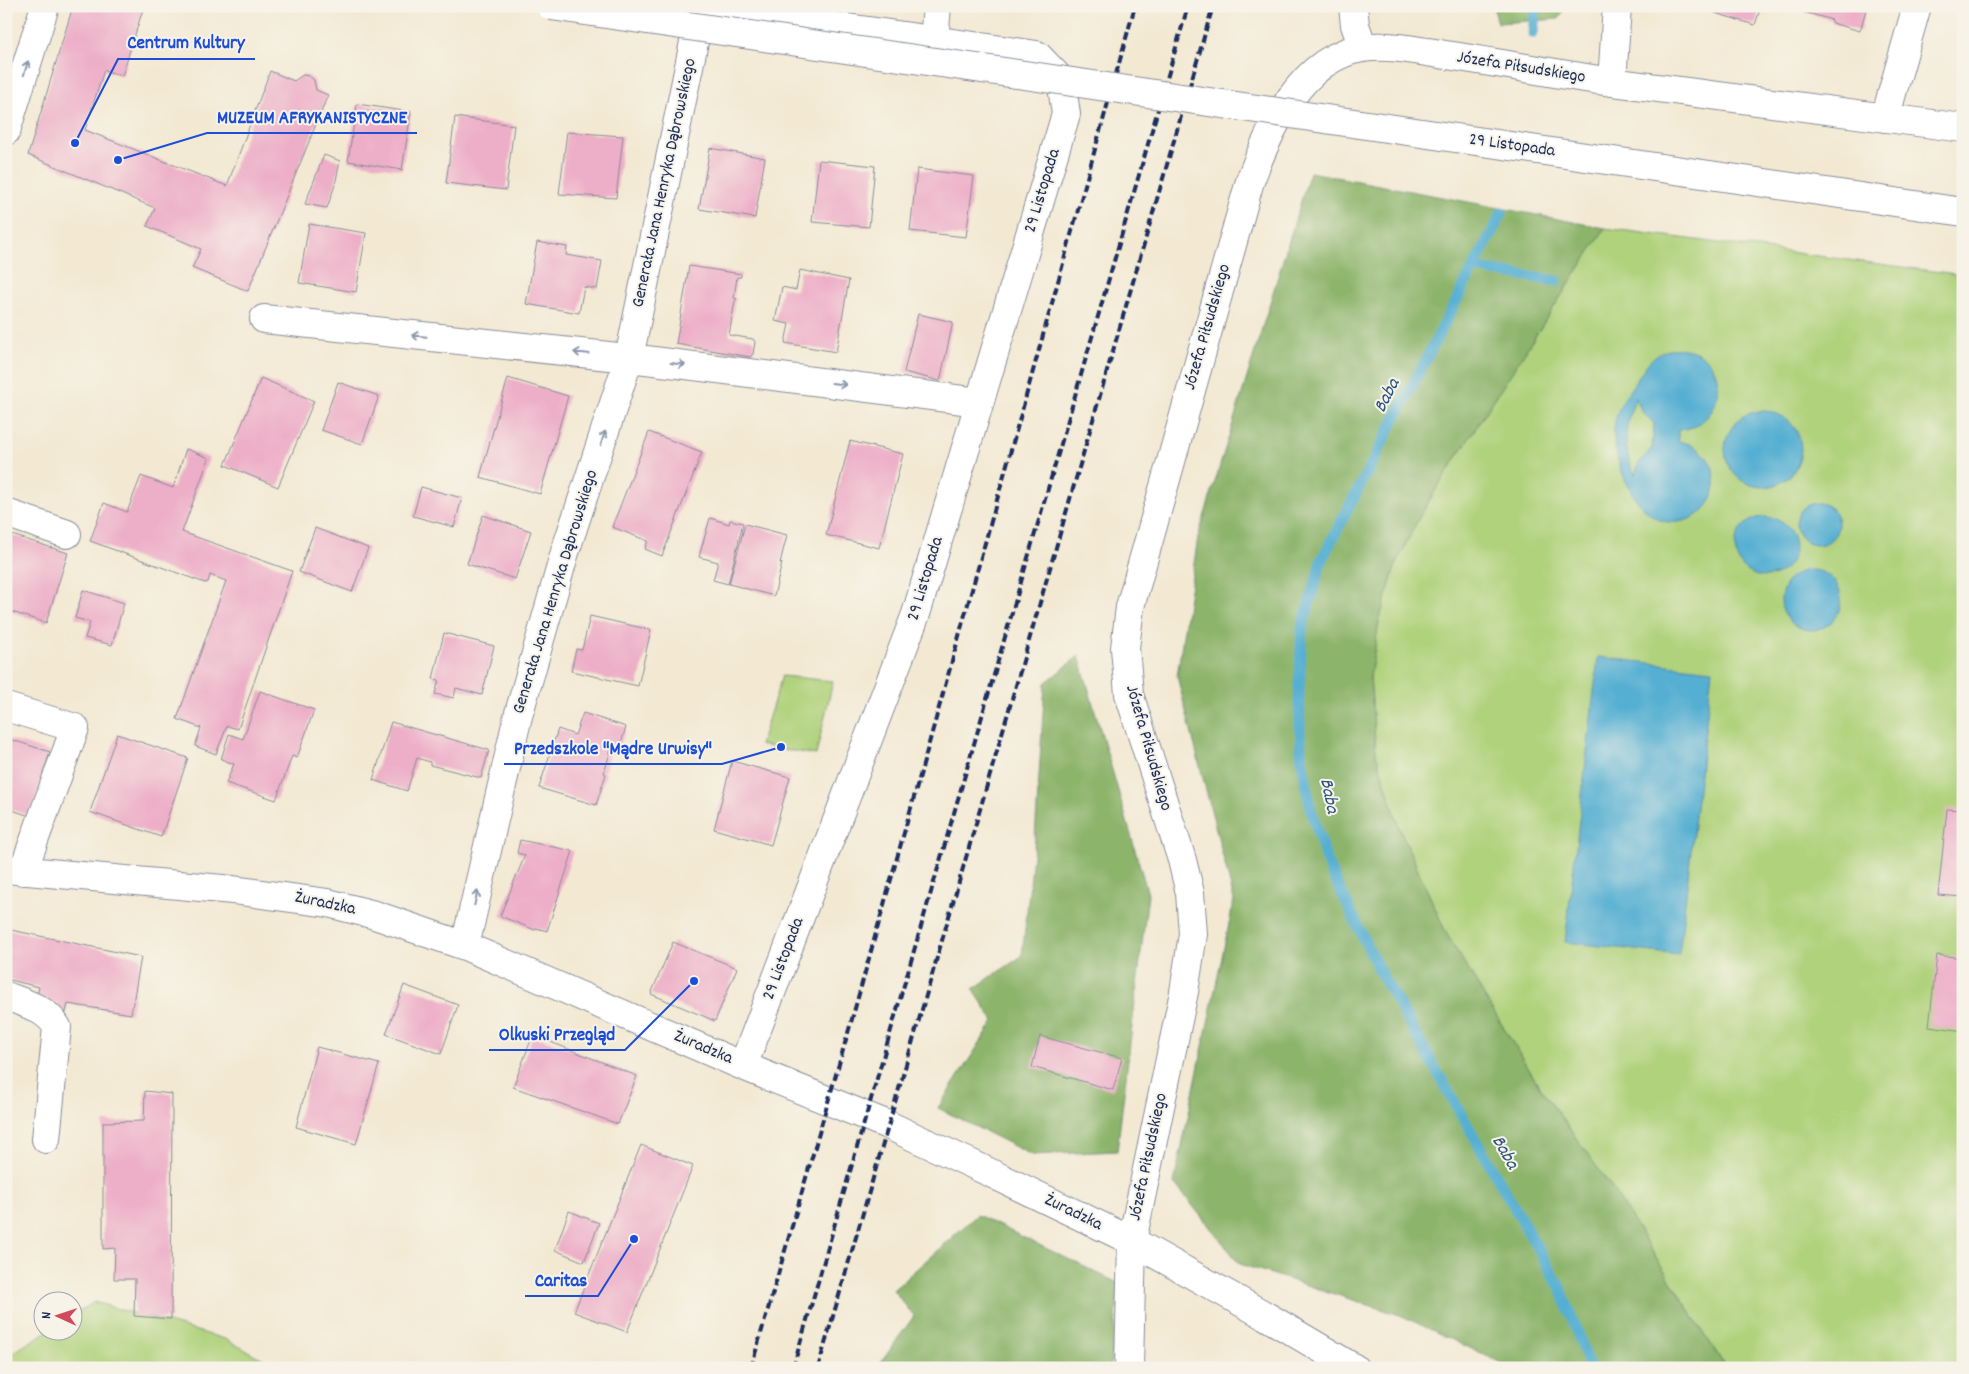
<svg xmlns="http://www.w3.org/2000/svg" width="1969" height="1374" font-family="Dekko,sans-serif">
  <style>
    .green { fill: #b0d27b; stroke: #66806c }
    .forest { fill: #8cb46b; stroke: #547264 }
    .water { fill: #55afd2; stroke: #386f98; fill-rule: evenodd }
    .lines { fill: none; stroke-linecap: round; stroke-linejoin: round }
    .stream { stroke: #55afd2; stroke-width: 11 }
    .building { fill: #edaec7 }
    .minor-casing { stroke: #878c98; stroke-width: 30 }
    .minor { stroke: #fff; stroke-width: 28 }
    .rail { stroke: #1b2f5e; stroke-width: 4; stroke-dasharray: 8 4; stroke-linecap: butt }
    .minor-bridge-casing { stroke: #878c98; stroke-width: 30; stroke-linecap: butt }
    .minor-bridge { stroke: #fff; stroke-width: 28 }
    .oneway { stroke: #8d97ae }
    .labels { text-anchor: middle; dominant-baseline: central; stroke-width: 4; stroke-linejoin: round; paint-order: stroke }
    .street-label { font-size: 18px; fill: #1b2f5e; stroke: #f7f3e8 }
    .water-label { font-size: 19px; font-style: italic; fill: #2c5581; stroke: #f7f3e8 }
    .leader { fill: none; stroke: #1d4ed8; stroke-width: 2 }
    .callout-dot { fill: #1d4ed8; stroke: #f7f3e8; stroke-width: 2 }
    .callout-label { font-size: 19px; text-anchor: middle; font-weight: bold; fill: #1d4ed8; stroke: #f7f3e8; stroke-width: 4; stroke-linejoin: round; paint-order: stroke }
  </style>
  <rect width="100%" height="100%" fill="#f7f3e8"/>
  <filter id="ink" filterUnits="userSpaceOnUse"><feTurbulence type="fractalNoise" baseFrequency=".02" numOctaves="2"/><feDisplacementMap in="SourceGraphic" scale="10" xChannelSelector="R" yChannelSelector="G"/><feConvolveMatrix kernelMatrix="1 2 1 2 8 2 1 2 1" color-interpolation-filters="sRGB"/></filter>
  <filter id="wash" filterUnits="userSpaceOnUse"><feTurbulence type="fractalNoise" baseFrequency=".0096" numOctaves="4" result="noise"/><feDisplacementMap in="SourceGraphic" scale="20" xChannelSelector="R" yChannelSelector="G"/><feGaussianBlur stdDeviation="1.12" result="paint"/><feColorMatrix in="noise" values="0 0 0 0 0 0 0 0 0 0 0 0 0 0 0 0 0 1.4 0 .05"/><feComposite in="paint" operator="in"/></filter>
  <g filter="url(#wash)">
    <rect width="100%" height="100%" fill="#f3e9d3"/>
    <!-- green -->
    <path class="green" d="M1605,228L1963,275V1368H1726L1614,1191L1539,1086L1446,933L1399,827L1376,754L1370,677L1379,621L1395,567L1416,523L1435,491Z
      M782,676L833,681L816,755L760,745Z
      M94,1302L225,1339L280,1368H6V1357L46,1332H72L73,1315Z"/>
    <!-- forest -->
    <path class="forest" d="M1493,6H1565L1559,19L1498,23Z
      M1310,172L1605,228L1435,491L1416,523L1395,567L1379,621L1370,677L1376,754L1399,827L1446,933L1539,1086L1614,1191L1726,1368H1512L1400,1315L1240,1264L1174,1183L1234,900L1177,676L1198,537Z
      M1079,656L1148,894L1117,1151L1032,1155L938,1108L994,1021L973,989L1022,956L1035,838L1045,683Z
      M977,1215L1120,1284L1110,1368H877L914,1316L893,1290Z"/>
    <!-- water -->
    <path class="water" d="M1670,349C1676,349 1684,348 1690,350C1733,362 1725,428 1678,430V441C1727,449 1728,515 1678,522C1638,528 1612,461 1614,429C1616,408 1627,394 1638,378C1649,361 1651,356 1670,349ZM1636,398L1642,412L1654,423L1652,448L1638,464L1635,475C1622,450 1624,423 1636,398Z
      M1725 449a38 38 0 1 1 76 0a38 38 0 1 1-76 0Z
      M1796 524a21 21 0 1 1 42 0a21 21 0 1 1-42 0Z
      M1735 547a30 30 0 1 1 60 0a30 30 0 1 1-60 0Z
      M1781 600a30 30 0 1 1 60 0a30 30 0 1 1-60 0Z
      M1598,657L1712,670L1679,955L1565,942Z"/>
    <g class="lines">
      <!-- stream -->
      <path class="stream" d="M1533,33L1536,6
        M1502,213L1322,559L1302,629L1299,689L1301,753L1311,810L1328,865L1379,970L1562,1291L1590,1368
        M1473,268L1557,281"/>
    </g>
    <g id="blocks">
      <!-- building -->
      <path class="building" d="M73,6H144L122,76L104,70L85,130L227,186L270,71L294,81L303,75L309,76L314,80L316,90L328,95L248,291L192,268L201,249L147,226L155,208L28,155Z
        M1717,6H1761L1755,25L1715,13Z
        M1806,6H1867L1860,31L1832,23V20L1804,12Z
        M357,104L411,112L402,170L348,161Z
        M455,117L514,125L506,190L446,183Z
        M567,132L623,136L616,198L559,194Z
        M710,148L765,158L755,218L699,209Z
        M324,155L340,161L335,185L327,208L305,204Z
        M819,160L875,166L869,227L812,222Z
        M917,169L974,176L966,237L910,231Z
        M309,224L366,233L356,292L299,283Z
        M537,242L567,247L566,255L602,261L597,289L584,287L579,313L526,304Z
        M689,266L741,274V277H737L734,298L737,299L735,301L729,335L753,339L755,342L753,354L750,357L676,344Z
        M800,270L849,280L836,352L785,343L789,324L775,321L782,287L796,290Z
        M918,314L953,322L940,381L904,372Z
        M261,378L314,401L278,487L225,465Z
        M508,378L568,396L540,494L480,477Z
        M338,382L379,396L362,444L321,430Z
        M649,432L702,452L662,556L645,549L648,541L612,527Z
        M850,441L903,454L879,548L826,535Z
        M186,449L209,458L182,532L292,571L238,729L227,726L216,754L195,746L201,728L177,719L226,581L210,575L208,582L205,583L90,541L104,503L127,512L141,476L173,488Z
        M421,487L462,498L454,527L413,516Z
        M483,515L531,531L515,579L467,564Z
        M710,518L729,524L730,520L743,523L728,584L713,580L718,562L699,557Z
        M745,524L787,535L780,563H782L774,596L729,584Z
        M315,528L368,548L352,592L299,572Z
        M6,533L68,553L46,623L6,610L11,592L6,590Z
        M83,590L124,603L112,645L85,638L90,622L75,618Z
        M590,616L651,630L638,686L571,671L576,649L582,650Z
        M444,633L494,646L482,695L456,688L454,698L435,694L439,680L433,679Z
        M260,691L314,710L297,758L292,756L276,800L226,783L234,764L221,759L229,734L243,739Z
        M583,713L626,727L618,753L611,750L604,773L606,774L596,805L539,788L558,729L575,735Z
        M391,722L489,750L481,778L430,765V762L417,758L407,791L373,780Z
        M117,734L188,758L161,837L90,812Z
        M6,738L50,752L30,816L6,808Z
        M732,761L790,777L771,845L714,829Z
        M1947,809L1963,810V897L1938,895Z
        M520,840L573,851L547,931L536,928L535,930L500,916L525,855L517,853Z
        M6,929L141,957L131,1014L68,1004L65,1016L36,999L39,987L6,979Z
        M673,942L737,968L715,1021L651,994Z
        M1937,955L1963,958V1031L1929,1026Z
        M404,985L458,1005L441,1054L386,1034Z
        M533,1035L637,1076L618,1124L513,1087Z
        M1040,1036L1122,1058L1113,1090L1032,1067Z
        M317,1047L379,1064L356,1144L296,1127Z
        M145,1091L172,1094L171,1319L134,1316L135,1279H114L115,1248L103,1249V1122L144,1121Z
        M641,1145L693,1166L627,1332L574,1312Z
        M569,1211L599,1223L584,1262L555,1250Z"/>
    </g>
  </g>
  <g filter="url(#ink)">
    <use href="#blocks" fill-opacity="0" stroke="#878c98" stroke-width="1"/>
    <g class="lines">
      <!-- minor casing -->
      <g class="minor-casing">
        <path id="minor" d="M692,6L1037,55L1061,80L1066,114L916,614L743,1066
          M1353,6L1355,25L1363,48
          M934,40L937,6
          M1612,82L1617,6
          M1885,118L1917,6
          M6,131L45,6
          M264,319L646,360L979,402
          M6,513L67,534
          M6,707L75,728L23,871
          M6,869L233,890L328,903L375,915L465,946L743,1066L888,1125L972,1164L1132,1241L1266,1316L1354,1368
          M465,946L517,720L565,552L629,358L701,8
          M6,996C25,1003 47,1009 57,1027L46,1139
          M1129,1368L1132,1241L1184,992L1193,934L1190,893L1182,860L1129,694L1125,648L1130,607L1250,181C1269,130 1301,57 1363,48C1390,44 1419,51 1446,55C1501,63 1556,74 1612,82L1963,128"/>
      </g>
      <!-- minor -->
      <use href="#minor" class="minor"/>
      <!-- rail -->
      <path class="rail" d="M751,1368L852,1019L1135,6
        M793,1368L1188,6
        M818,1368L1213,6"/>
      <!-- minor-bridge casing -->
      <g class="minor-bridge-casing">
        <path id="minor-bridge" d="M551,6L1963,212"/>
      </g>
      <!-- minor-bridge -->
      <use href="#minor-bridge" class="minor-bridge"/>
    </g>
    <!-- one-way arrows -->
    <defs><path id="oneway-shaft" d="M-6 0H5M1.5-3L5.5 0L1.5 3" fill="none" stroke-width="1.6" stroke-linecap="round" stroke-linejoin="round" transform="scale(1.25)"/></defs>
    <g class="oneway">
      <use href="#oneway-shaft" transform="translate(26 68) rotate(-73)"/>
      <use href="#oneway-shaft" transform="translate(419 336) rotate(-174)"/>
      <use href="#oneway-shaft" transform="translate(581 353) rotate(-174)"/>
      <use href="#oneway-shaft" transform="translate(678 364) rotate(7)"/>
      <use href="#oneway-shaft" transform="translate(839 384) rotate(7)"/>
      <use href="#oneway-shaft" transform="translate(603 438) rotate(-72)"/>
      <use href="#oneway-shaft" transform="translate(476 898) rotate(-77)"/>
    </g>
  </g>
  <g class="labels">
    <!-- street labels -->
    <g class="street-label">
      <text transform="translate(1521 68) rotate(9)">Józefa Piłsudskiego</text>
      <text transform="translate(1512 146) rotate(8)">29 Listopada</text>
      <text transform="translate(665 183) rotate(-78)">Generała Jana Henryka Dąbrowskiego</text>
      <text transform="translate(1043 191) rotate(-73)">29 Listopada</text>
      <text transform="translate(1208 327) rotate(-74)">Józefa Piłsudskiego</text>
      <text transform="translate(926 579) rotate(-73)">29 Listopada</text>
      <text transform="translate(556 592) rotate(-73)">Generała Jana Henryka Dąbrowskiego</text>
      <text transform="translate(1148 748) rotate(74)">Józefa Piłsudskiego</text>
      <text transform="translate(325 904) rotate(12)">Żuradzka</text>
      <text transform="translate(784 959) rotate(-69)">29 Listopada</text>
      <text transform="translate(703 1048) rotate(23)">Żuradzka</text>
      <text transform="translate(1149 1157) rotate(-78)">Józefa Piłsudskiego</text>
      <text transform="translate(1073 1213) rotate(26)">Żuradzka</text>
    </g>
    <!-- water labels -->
    <g class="water-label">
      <text transform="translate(1388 396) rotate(-63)">Baba</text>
      <text transform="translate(1328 796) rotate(78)">Baba</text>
      <text transform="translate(1504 1153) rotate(60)">Baba</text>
    </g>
  </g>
  <!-- callouts -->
  <path class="leader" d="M75 143L118 59H255M118 160L207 133H417M781 747L722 764H504M694 981L625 1050H489M634 1239L598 1296H525"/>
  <g class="callout-dot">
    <circle cx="75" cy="143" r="5"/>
    <circle cx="118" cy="160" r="5"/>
    <circle cx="781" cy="747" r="5"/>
    <circle cx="694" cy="981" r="5"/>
    <circle cx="634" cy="1239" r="5"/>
  </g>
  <g class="callout-label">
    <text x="186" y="48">Centrum Kultury</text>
    <text x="312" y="123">MUZEUM AFRYKANISTYCZNE</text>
    <text x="613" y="754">Przedszkole "Mądre Urwisy"</text>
    <text x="557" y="1040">Olkuski Przegląd</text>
    <text x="561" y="1286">Caritas</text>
  </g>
  <!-- margin -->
  <rect width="1969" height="1374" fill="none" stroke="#f7f3e8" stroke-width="25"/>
  <!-- north arrow -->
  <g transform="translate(58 1316) rotate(273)"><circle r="24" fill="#f7f3e8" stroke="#9fa5b1"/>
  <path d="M0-4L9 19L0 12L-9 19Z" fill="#d1495b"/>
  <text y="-8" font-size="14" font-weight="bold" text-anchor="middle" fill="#1b2f5e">N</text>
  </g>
</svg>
